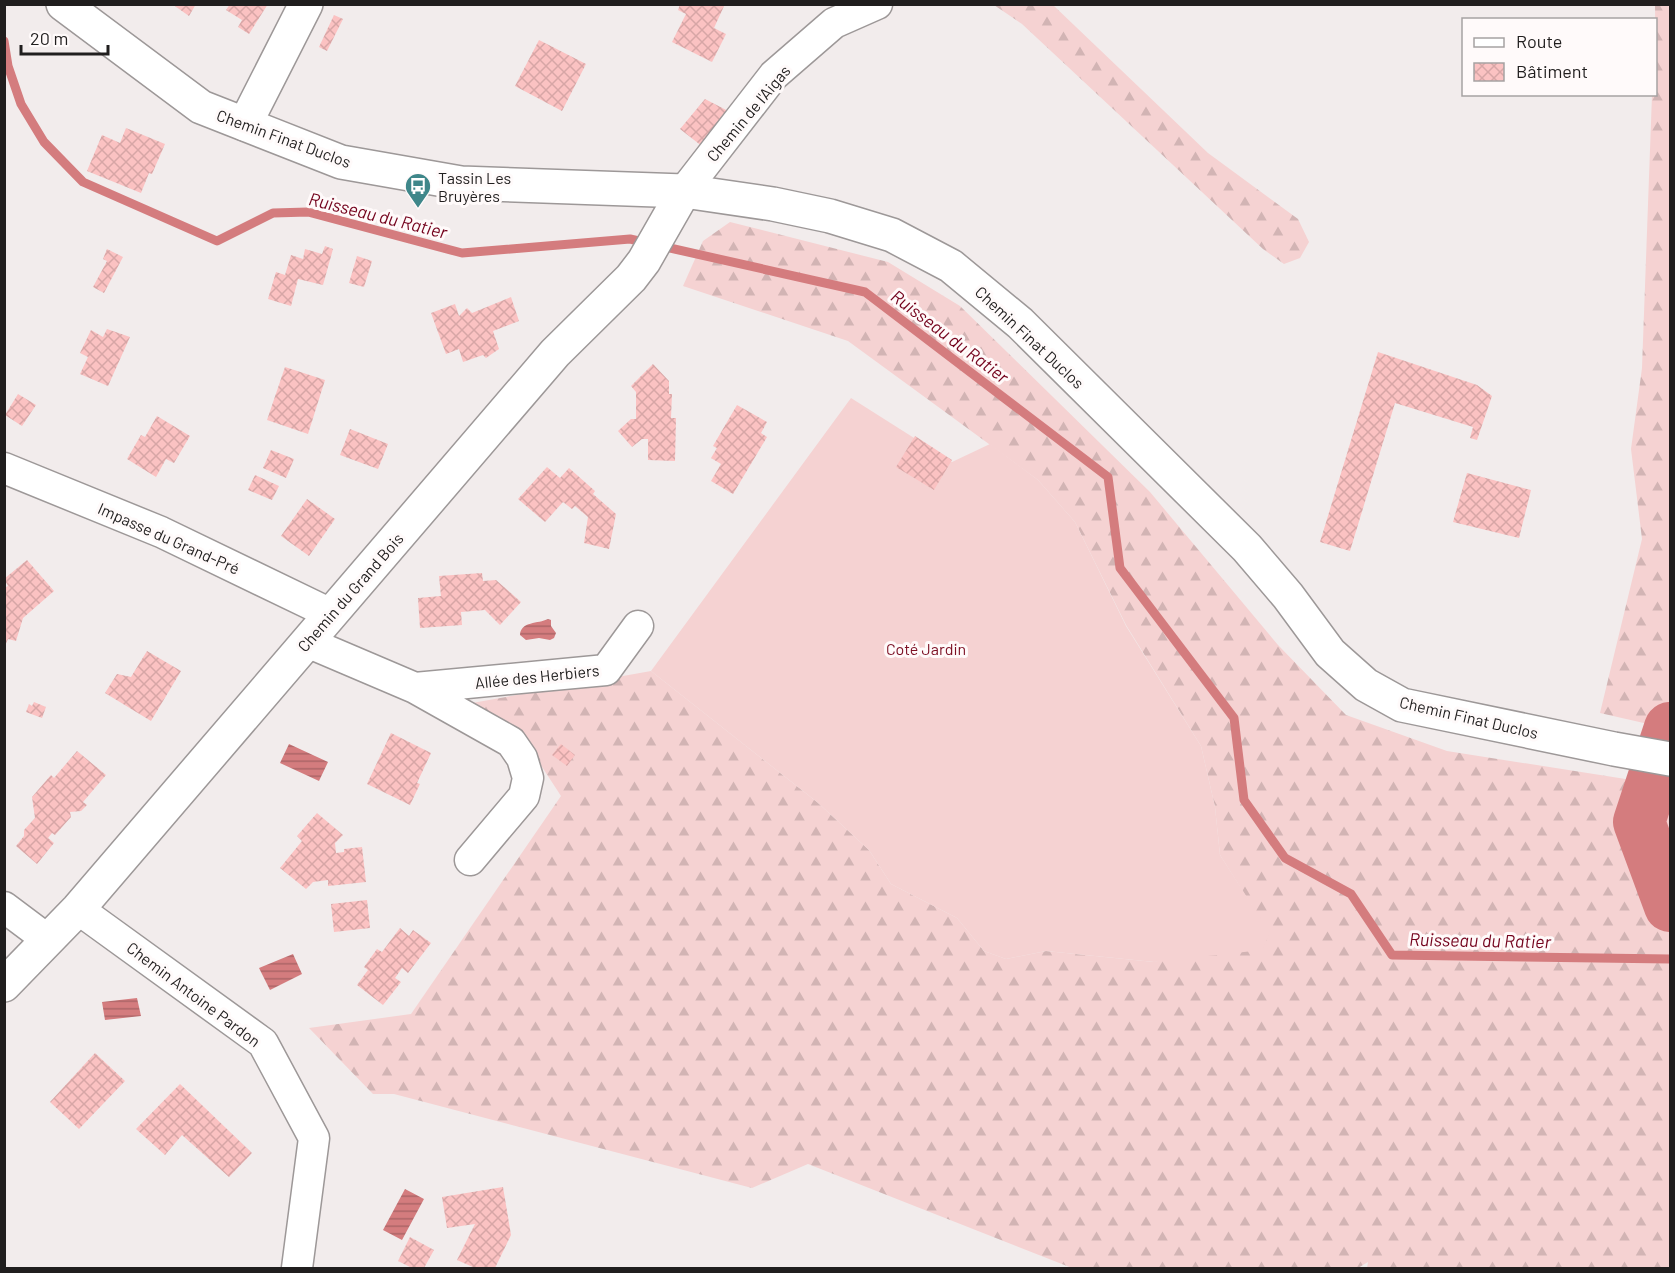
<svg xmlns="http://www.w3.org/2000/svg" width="1675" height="1273" font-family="Barlow,sans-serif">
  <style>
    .forest { fill: url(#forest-firs) }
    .garden { fill: #f5d2d2 }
    .water { fill: url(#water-rules) }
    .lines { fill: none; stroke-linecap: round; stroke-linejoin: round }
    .stream { stroke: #d47c7e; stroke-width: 9 }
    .river { stroke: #d47c7e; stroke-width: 52 }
    .building { fill: url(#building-cross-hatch) }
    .minor-casing { stroke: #9d9898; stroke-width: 33 }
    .tertiary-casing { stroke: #9d9898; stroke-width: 36 }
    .secondary-casing { stroke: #9d9898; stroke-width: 36 }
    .minor { stroke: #fff; stroke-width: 30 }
    .tertiary { stroke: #fff; stroke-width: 33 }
    .secondary { stroke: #fff; stroke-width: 33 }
    .labels { text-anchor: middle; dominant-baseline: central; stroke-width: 6; stroke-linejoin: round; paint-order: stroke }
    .street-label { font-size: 16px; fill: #201e1e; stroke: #fffafa }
    .poi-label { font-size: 16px; fill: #201e1e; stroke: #fffafa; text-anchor: start }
    .park-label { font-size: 16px; fill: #7c0f23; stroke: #fffafa }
    .water-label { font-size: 18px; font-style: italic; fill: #74031d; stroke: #fffafa }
  </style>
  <defs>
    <pattern id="forest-firs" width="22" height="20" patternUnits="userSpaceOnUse" patternTransform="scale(1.5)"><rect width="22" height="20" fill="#f5d2d2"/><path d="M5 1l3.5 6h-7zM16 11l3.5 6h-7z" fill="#d2b4b4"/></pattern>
    <pattern id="water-rules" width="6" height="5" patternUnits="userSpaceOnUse" patternTransform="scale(1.5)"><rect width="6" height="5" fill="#d47c7e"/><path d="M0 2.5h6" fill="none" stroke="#ac6567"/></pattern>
    <pattern id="building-cross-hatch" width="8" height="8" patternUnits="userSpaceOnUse" patternTransform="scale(1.5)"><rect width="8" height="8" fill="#fbc2c2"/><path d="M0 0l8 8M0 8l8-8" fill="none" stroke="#d7a6a6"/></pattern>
  </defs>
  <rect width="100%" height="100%" fill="#f2ecec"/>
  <!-- forest -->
  <path class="forest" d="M994,5H1053L1208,153L1298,219L1309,242L1300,258L1284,264L1263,249L1022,24Z
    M1655,5H1670V729L1600,713L1642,539L1631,449L1642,368L1652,95L1656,94Z
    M730,222L888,262L960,306L1150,492L1278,645L1346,715L1447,751L1670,786V1268H1367L1368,1262L1358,1268H1072L808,1164L752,1188L394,1094H373L309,1028L411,1014L561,796L529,747L461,705L651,671L817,802L869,850L891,884L957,918L984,951L1006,959L1046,951L1154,962L1269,933L1220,855L1215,807L1201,746L1126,625L1075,522L1038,480L848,341L683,286L703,241Z"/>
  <!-- garden -->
  <path class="garden" d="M851,398L952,462L990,444L1038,480L1075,522L1126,626L1201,746L1215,807L1220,855L1270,933L1262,950L1154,962L1046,951L1006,959L984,951L957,918L891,884L869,850L817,802L651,671Z"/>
  <!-- water -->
  <path class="water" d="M548,619L551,620V626L556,633L554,638L550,640L539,638L526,640L520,635C521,621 538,624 548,619Z
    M289,744L328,762L319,781L280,763Z
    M293,954L302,974L270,990L259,968Z
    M137,998L141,1016L105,1020L102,1002Z
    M405,1189L424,1199L402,1240L383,1230Z"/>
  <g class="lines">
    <!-- stream -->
    <path class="stream" d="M4,41L8,66L21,104L44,142L83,182L217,241L273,213L308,212L462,253L630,239L865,292L1108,477L1120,568L1234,718L1244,800L1285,858L1351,894L1392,955L1670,959"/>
    <!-- river -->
    <path class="river" d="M1670,728L1639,822L1670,906"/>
  </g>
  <!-- building -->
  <path class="building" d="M172,4H196L189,16Z
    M230,4H268L249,34L238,27L242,20L226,10Z
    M680,4H725L714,28L726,34L712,62L672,42L686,14L678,10Z
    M334,15L343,19L327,51L319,47Z
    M539,40L586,64L562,111L515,86Z
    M705,99L730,112L703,147L680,129Z
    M126,128L165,144L152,174L149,173L141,193L87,171L102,135L120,143Z
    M325,246L333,249L323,285L298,279L291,306L268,299L276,272L285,275L291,255L303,259L305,249L322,254Z
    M107,249L123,257L104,293L93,287L107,261L103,259Z
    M357,256L372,261L364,287L349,283Z
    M511,297L519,321L493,331L499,349L486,358L483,355L463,362L459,349L446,354L431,313L455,304L459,316L467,308L472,313Z
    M107,329L130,337L108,386L80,374L88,357L80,353L91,330L103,337Z
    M1378,352L1477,385L1492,396L1477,440L1470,438L1473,427L1395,403L1350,551L1320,542Z
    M653,364L669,381V394H672L671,418H676L675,461L648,460V439H642L632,447L618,431L631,419H636V392L631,386Z
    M285,367L325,380L308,434L267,420Z
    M18,394L36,405L22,426L5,415Z
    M737,405L767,422L761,433L767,437L733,494L711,481L721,464L711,458L717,448L713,446Z
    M157,416L190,436L174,463L166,459L156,477L127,459L141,435L145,437Z
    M350,429L388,444L378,469L340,455Z
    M915,436L952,460L934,490L896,467Z
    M271,450L294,459L286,478L263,468Z
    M547,467L560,478L569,468L595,491L593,494L616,514L609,549L584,543L588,517L575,506L572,509L563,502L545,522L518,499Z
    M1467,473L1531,490L1519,538L1453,522Z
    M255,475L279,486L272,500L248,490Z
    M307,499L335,519L309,556L281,536Z
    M27,560L54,591L23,618L16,641L8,639L4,648V588L8,586L4,579Z
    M482,573L483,581L496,580L521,602L500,625L485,610L461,612L462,625L420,628L418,598L441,596L439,576Z
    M147,651L181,671L151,721L105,693L117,674L131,677Z
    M34,702L46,707L42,718L26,712L29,704L32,706Z
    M391,733L431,753L417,783L420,784L410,805L367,784Z
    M561,744L575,755L567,766L552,755Z
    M77,751L106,775L83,802L87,805L81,811L70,812L71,817L55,835L52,833L48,838L54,843L37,864L16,846L24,836V830L35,818L32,797L51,775L54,778Z
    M317,813L343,835L335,843L336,853L344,852V849L362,847L366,882L328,886V880L313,882L306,889L280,868L302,841L297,836Z
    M367,900L370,928L334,932L331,904Z
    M400,928L409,936L413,930L431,943L408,973L402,968L395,978L401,982L383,1005L357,985L368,970L364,967L377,949L382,952Z
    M95,1053L125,1081L79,1129L50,1102Z
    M180,1084L252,1153L229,1177L182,1135L165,1155L136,1129Z
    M503,1187L511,1235L495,1268H475L457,1260L475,1224L447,1228L442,1197Z
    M410,1237L434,1250L424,1268H412L398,1261Z"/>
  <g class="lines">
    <!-- minor casing -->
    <g class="minor-casing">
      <path id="minor" d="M684,191L774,75L834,23L877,4
        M4,468L161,532L331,614
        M307,642L415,688L606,670L638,626
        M415,688L511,742L522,758L528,778L524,796L470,860
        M4,907L48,940
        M78,909L263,1043L314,1138L297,1268"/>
    </g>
    <!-- tertiary casing -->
    <g class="tertiary-casing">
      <path id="tertiary" d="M245,124L306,4
        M4,985L78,909L555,353L631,278L644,261L684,191"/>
    </g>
    <!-- secondary casing -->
    <g class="secondary-casing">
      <path id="secondary" d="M63,4L201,107L341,162L461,183L684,191L773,204L830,216L892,235L951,266L1020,323L1247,548L1288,596L1330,653L1366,685L1402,705L1614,749L1670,759"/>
    </g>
    <!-- minor -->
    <use href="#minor" class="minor"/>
    <!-- tertiary -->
    <use href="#tertiary" class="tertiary"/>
    <!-- secondary -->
    <use href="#secondary" class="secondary"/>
  </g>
  <!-- icons -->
  <defs>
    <g id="bus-pin" transform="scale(1.35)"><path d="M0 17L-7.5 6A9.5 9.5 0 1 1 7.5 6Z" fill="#3f878a" stroke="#fffafa"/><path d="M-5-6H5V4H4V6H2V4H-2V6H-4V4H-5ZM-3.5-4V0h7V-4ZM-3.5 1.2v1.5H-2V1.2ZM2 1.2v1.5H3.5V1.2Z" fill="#fff"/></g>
  </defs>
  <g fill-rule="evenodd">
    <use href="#bus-pin" x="418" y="186"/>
  </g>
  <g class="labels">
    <!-- street labels -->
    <g class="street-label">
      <text transform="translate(748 113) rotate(-50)">Chemin de l'Aigas</text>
      <text transform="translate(284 138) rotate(20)">Chemin Finat Duclos</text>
      <text transform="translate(1030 337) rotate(43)">Chemin Finat Duclos</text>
      <text transform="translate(169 538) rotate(24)">Impasse du Grand-Pré</text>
      <text transform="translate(350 592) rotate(-49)">Chemin du Grand Bois</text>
      <text transform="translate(537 676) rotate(-6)">Allée des Herbiers</text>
      <text transform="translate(1469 717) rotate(13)">Chemin Finat Duclos</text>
      <text transform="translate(194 994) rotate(37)">Chemin Antoine Pardon</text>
    </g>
    <!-- poi labels -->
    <g class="poi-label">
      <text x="438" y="177">Tassin Les<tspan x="438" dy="18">Bruyères</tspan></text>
    </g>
    <!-- park labels -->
    <g class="park-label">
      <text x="926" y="648">Coté Jardin</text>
    </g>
    <!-- water labels -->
    <g class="water-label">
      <text transform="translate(378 215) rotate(14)">Ruisseau du Ratier</text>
      <text transform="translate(950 336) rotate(37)">Ruisseau du Ratier</text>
      <text transform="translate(1480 940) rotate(1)">Ruisseau du Ratier</text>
    </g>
  </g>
  <!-- border -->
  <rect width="1675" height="1273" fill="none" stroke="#201e1e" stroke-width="12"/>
  <!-- legend -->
  <rect x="1462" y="18" width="195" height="78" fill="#fffafa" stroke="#a6a2a2" stroke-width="1.5"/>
  <rect x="1474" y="38" width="30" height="9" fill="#ffffff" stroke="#a6a2a2" stroke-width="1.5"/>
  <text x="1516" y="48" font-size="18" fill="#201e1e">Route</text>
  <rect x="1474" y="63" width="30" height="18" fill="url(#building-cross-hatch)" stroke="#a6a2a2" stroke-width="1.5"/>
  <text x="1516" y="78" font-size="18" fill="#201e1e">Bâtiment</text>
  <!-- scale -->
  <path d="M21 45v9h87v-9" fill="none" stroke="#201e1e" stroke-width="3"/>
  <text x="30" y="45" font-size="18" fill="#201e1e" stroke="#fffafa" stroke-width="4.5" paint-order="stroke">20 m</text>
</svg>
